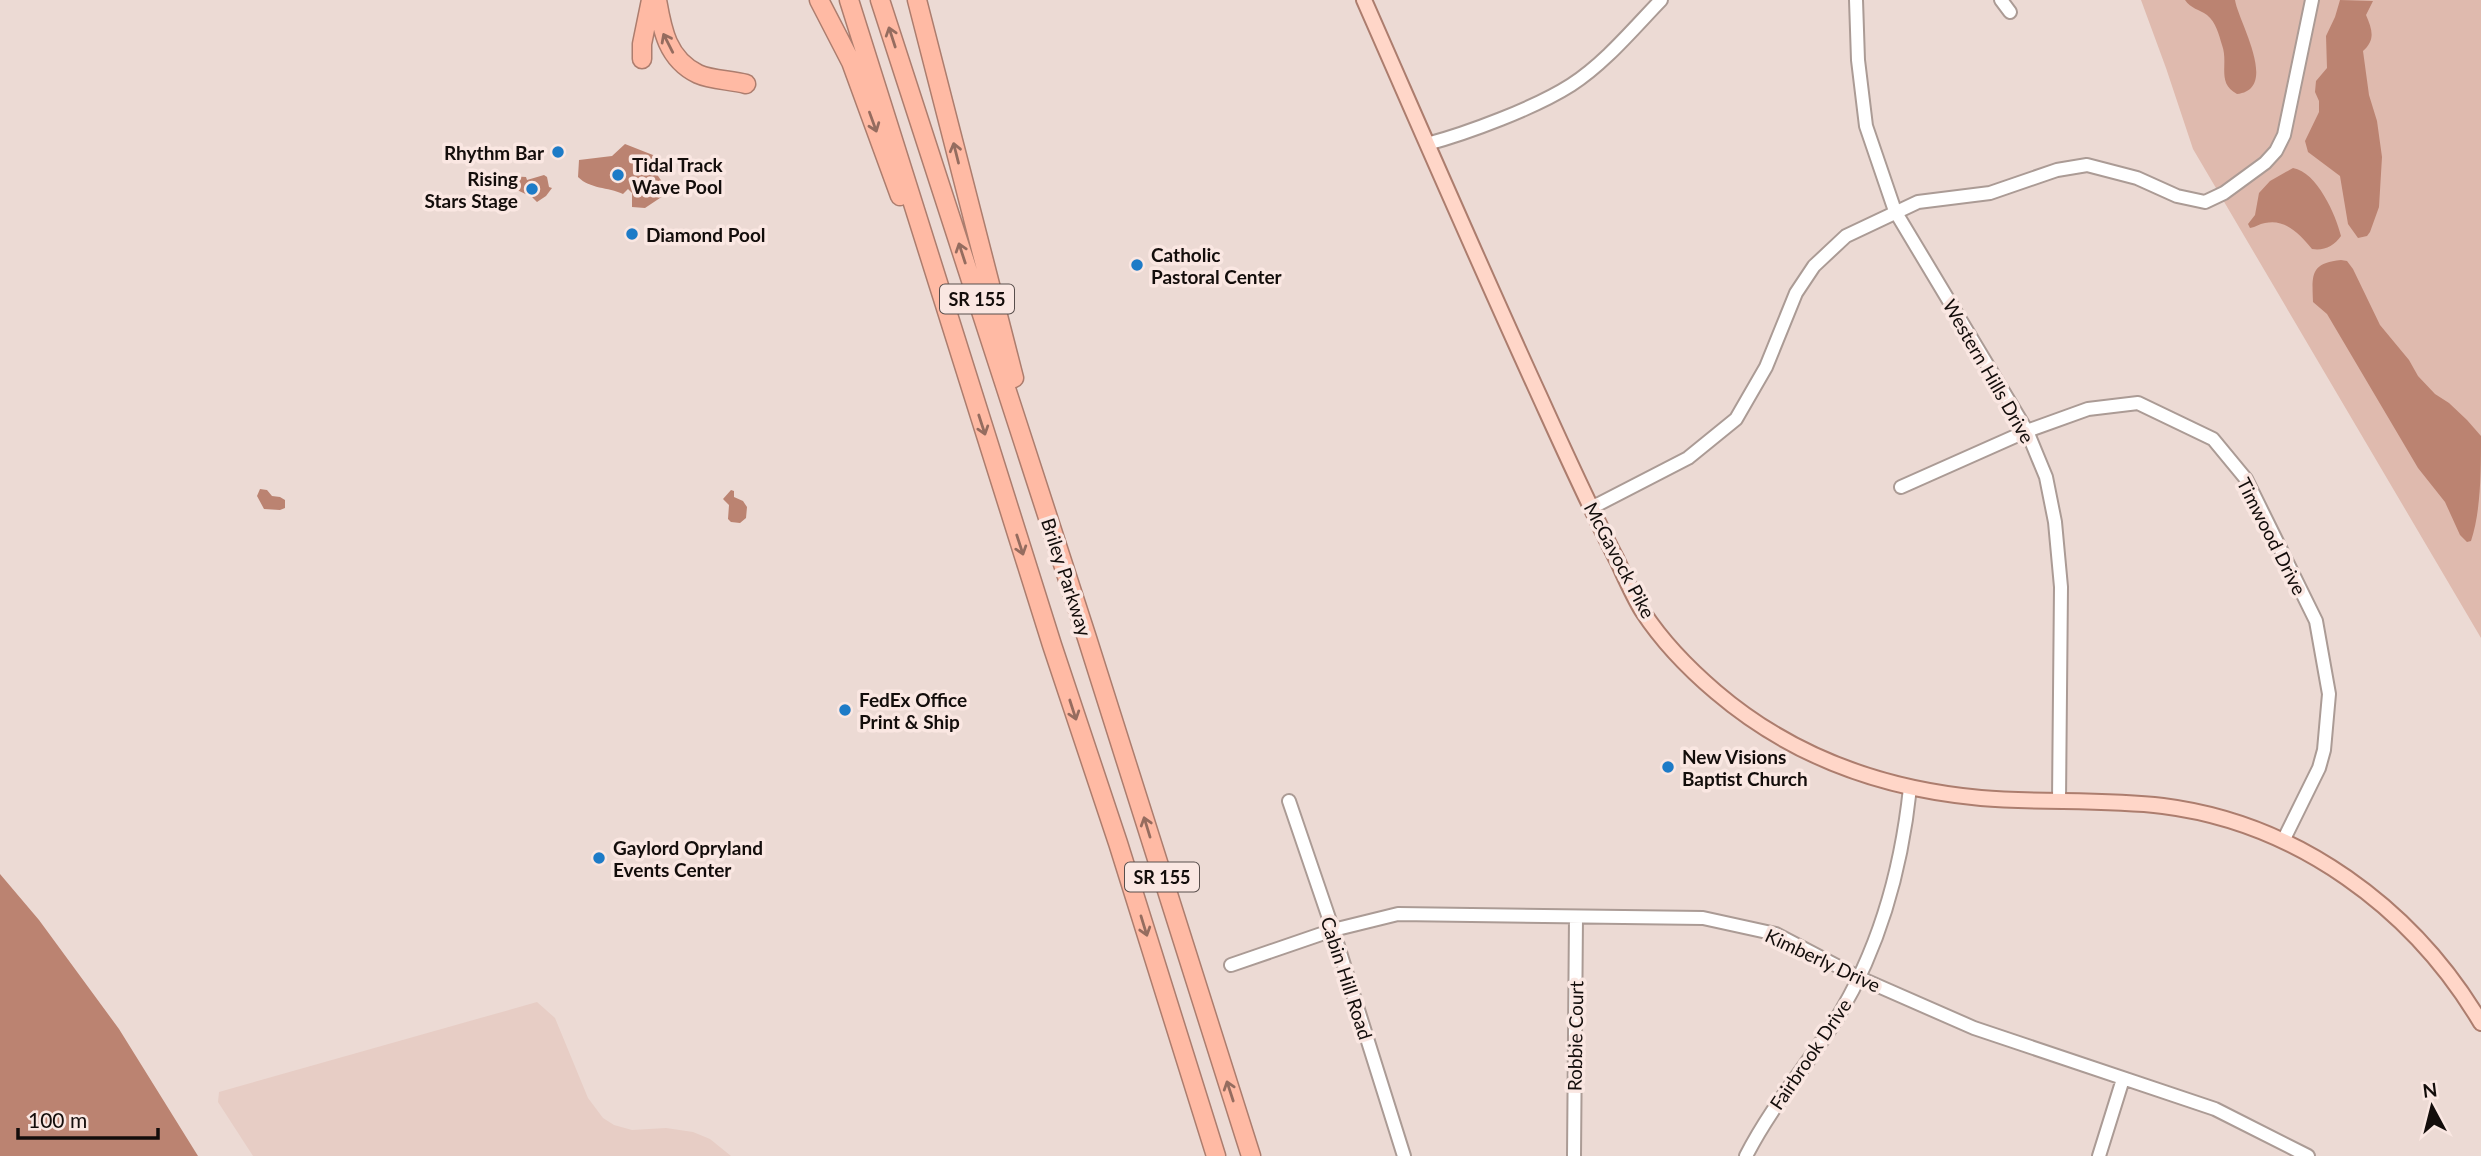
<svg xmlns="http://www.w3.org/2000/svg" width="2481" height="1156" font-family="Lato,sans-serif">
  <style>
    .built { fill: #e7cdc5 }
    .green { fill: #dfbaae }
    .water { fill: #bb8371 }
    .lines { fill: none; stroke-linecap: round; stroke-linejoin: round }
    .minor-casing { stroke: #ab9b95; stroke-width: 16 }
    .major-casing { stroke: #ac7d6e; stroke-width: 18 }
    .highway-casing { stroke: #ac7d6e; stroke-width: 21 }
    .minor { stroke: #fff; stroke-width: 12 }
    .major { stroke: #ffd6c8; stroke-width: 14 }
    .highway { stroke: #ffbaa4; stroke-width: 18 }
    .oneway { stroke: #956c5f }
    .poi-dot { fill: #1d7bc7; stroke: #fae7e2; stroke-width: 2.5 }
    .labels { text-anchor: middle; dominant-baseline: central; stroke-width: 7; stroke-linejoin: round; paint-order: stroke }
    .shield { fill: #fae7e2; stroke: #584e4c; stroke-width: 2 }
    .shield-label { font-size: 18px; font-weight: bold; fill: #130d0b }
    .poi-label { font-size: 19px; font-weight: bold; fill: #130d0b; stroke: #fae7e2; text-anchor: start }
    .street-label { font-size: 19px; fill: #130d0b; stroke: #fae7e2 }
  </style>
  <rect width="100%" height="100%" fill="#ecdad4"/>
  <!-- built -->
  <path class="built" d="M537,1002L555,1018L588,1098L603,1118L614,1125L632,1130L666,1128L693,1132L710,1139L731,1156H253L218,1102L219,1092Z"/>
  <!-- green -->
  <path class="green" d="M2141,0H2481V638L2193,149L2166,68Z"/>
  <!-- water -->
  <path class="water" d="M2185,0H2235C2238,21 2280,89 2237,94C2216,83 2229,64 2222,45C2219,35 2216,22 2207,15C2199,9 2191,9 2185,0Z
    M2340,0L2373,1L2366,15C2372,29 2376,40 2363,51L2369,95L2377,121L2382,157L2379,207L2370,232L2367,236L2358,238L2348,224L2340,176L2308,152L2305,141L2319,112V101L2315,92L2316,81L2327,68L2326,36L2335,17Z
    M625,144L658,157L656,173L669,192L645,208L632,207V193L628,189L623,194C608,187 590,189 578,177L579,160L612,156Z
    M2293,168C2317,172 2336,215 2341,236C2334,246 2324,251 2312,249C2301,236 2286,218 2265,223C2259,224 2256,227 2250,228L2248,224L2255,215L2259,193L2270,181Z
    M544,175L547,177L549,187L552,188L546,196L537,202L532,197L502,183L508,176L526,177L527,180Z
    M2341,260L2347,261L2353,269L2380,325L2409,360L2418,376L2435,394L2449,403L2467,420L2481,436C2481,470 2481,511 2471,541L2467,542L2460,535L2445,502L2418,468L2327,314L2313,302C2312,275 2310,263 2341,260Z
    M260,489L267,490L272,496L280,497L285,500V508L280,510L264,509L257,496Z
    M731,490L734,491V497L743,501L747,507L746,518L740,523L731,522L728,519L729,505L723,499Z
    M0,874L39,920L119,1029L198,1156H0Z"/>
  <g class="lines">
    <!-- minor casing -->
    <g class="minor-casing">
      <path id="minor" d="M1856,0L1858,60L1866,126L1895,211L2027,431L2046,477L2055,522L2061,587L2059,800
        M2001,0L2010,12
        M1427,144C1468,133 1535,108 1571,85C1605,63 1633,29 1661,0
        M1901,487L2027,431L2088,409L2138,403L2213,439L2246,479L2316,621L2329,694L2324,750L2319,768L2284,839
        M1591,508L1688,458L1736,419L1766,367L1796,293L1814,266L1846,236L1918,202L1990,193L2057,170L2087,165L2137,178L2177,196L2205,202L2224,193L2265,163L2276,151L2284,135L2312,0
        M1289,801L1333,930L1404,1156
        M1231,965L1333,930L1398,914L1703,918L1776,934L1860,978L1974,1028L2215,1109L2308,1156
        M1574,1156L1576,917
        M1746,1156C1770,1109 1803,1070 1832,1026C1878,954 1901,873 1910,788
        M2099,1156L2123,1079"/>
    </g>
    <!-- major casing -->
    <g class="major-casing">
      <path id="major" d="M1364,0C1422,132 1479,264 1539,395C1564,450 1589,506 1617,560C1625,577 1633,596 1643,612C1662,641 1689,669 1716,692C1791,756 1882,789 1981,798C2041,803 2103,799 2163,806C2297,823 2413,908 2481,1023"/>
    </g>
    <!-- highway casing -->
    <g class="highway-casing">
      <path id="highway" d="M657,0C662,29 667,59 698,74C711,80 731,80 746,84
        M819,0L851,62L900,196
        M849,0L1052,645L1118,843L1216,1156
        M880,0L1087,638L1251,1156
        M917,0L1014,378
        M642,59V44L651,0"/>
    </g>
    <!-- minor -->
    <use href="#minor" class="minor"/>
    <!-- major -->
    <use href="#major" class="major"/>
    <!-- highway -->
    <use href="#highway" class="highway"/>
  </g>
  <!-- one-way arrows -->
  <defs><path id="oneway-shaft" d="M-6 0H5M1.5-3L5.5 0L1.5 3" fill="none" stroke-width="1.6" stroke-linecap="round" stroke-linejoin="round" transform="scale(1.75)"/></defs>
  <g class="oneway">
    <use href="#oneway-shaft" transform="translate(892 37) rotate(-108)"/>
    <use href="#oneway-shaft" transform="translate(668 43) rotate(-117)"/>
    <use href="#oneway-shaft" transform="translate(873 122) rotate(70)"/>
    <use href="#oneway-shaft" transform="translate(956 153) rotate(-104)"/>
    <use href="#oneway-shaft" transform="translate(962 253) rotate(-108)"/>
    <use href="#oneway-shaft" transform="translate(982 425) rotate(72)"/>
    <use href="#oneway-shaft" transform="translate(1020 545) rotate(72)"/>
    <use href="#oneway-shaft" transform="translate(1073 710) rotate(72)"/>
    <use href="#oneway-shaft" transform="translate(1147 827) rotate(-107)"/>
    <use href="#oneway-shaft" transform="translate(1144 926) rotate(73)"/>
    <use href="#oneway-shaft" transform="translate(1230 1091) rotate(-108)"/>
  </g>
  <!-- markers -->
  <g class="poi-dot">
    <circle cx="558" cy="152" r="7"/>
    <circle cx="618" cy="175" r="7"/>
    <circle cx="532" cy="189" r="7"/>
    <circle cx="632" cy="234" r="7"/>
    <circle cx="1137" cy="265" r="7"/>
    <circle cx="845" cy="710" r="7"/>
    <circle cx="1668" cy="767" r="7"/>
    <circle cx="599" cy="858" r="7"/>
  </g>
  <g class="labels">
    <!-- shield labels -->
    <g class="shield">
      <rect x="940" y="284.5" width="74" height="29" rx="5"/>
      <rect x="1125" y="862.5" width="74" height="29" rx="5"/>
    </g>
    <g class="shield-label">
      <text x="977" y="299">SR 155</text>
      <text x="1162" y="877">SR 155</text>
    </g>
    <!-- poi labels -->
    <g class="poi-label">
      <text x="544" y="152" text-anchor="end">Rhythm Bar</text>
      <text x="632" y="164">Tidal Track<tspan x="632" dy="22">Wave Pool</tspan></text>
      <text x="518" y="178" text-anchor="end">Rising<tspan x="518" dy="22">Stars Stage</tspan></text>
      <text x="646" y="234">Diamond Pool</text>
      <text x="1151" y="254">Catholic<tspan x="1151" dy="22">Pastoral Center</tspan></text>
      <text x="859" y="699">FedEx Office<tspan x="859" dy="22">Print &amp; Ship</tspan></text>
      <text x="1682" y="756">New Visions<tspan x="1682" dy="22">Baptist Church</tspan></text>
      <text x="613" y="847">Gaylord Opryland<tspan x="613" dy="22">Events Center</tspan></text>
    </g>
    <!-- street labels -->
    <g class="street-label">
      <text transform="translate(1989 371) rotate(60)">Western Hills Drive</text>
      <text transform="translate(2272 536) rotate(63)">Timwood Drive</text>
      <text transform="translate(1620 560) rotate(62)">McGavock Pike</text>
      <text transform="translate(1067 577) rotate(72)">Briley Parkway</text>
      <text transform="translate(1823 960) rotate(25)">Kimberly Drive</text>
      <text transform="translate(1347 978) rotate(72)">Cabin Hill Road</text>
      <text transform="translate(1575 1036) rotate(-89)">Robbie Court</text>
      <text transform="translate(1810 1054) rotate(-56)">Fairbrook Drive</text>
    </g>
  </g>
  <!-- north arrow -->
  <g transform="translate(2432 1107) rotate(353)" stroke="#fae7e2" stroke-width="5" paint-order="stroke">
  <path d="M0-5L12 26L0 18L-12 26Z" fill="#130d0b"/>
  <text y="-10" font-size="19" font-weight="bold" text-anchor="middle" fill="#130d0b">N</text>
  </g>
  <!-- scale -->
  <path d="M18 1128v10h140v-10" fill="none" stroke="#130d0b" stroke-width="3.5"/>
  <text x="28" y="1128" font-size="21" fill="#130d0b" stroke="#fae7e2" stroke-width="5" paint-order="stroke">100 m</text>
</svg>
